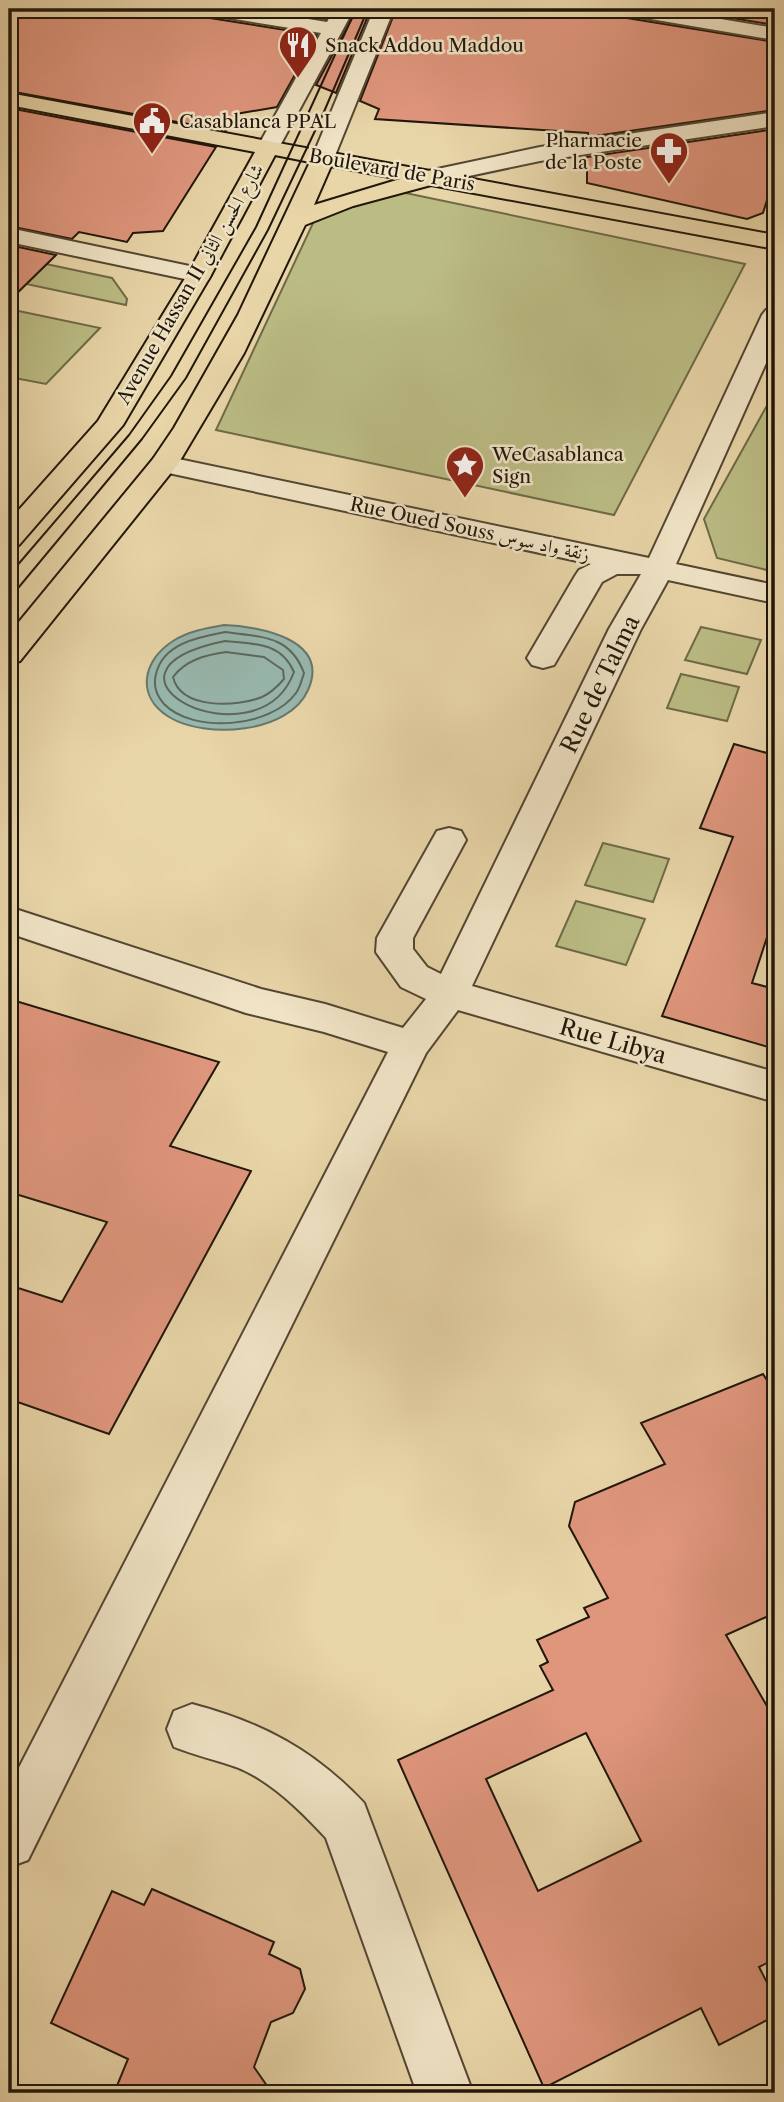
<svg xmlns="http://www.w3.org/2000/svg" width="784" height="2102" font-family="'Libre Caslon Text',Amiri,serif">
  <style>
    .green { fill: #bbbc84; stroke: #6e6a48; stroke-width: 2 }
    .water { fill: #98b8af; stroke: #68786d; stroke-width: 2 }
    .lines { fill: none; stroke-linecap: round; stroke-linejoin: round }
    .shore { stroke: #5c685d; stroke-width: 2 }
    .building { fill: #df967d; stroke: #21170b; stroke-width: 2; fill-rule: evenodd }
    .minor-casing { stroke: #534632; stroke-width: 4 }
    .major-casing { stroke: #21170b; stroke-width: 4 }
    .minor { fill: #f0e4c6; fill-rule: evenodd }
    .major { fill: #e8d5a8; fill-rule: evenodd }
    .tram { stroke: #21170b; stroke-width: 2 }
    .labels { text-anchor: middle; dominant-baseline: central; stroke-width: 5; stroke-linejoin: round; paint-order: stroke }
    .far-poi-label { font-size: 19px; fill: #21170b; stroke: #f0e4c6; text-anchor: start }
    .far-street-label { font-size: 19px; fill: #21170b; stroke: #f0e4c6 }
    .street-label { font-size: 23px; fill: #21170b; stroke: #f0e4c6 }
  </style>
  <rect width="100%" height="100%" fill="#e8d5a8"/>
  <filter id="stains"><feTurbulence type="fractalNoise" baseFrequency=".00286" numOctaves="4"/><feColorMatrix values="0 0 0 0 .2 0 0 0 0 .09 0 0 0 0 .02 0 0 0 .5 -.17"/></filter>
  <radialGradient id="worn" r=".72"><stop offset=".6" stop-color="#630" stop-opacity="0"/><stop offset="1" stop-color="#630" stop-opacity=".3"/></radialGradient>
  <!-- green -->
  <path class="green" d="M396,191L745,264L614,515L216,430L314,221Z
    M46,264L112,278L127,299L126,305L26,284Z
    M9,309L100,328L46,384L9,377Z
    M775,391V572L717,558L704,519Z
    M701,627L761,640L747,674L685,660Z
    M681,674L739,687L727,721L667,708Z
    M603,843L669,859L653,902L585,885Z
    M576,901L645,919L626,965L556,946Z"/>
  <!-- water -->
  <path class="water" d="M224,625C258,626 331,639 308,690C289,734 205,739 169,717C135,696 143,660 173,641C189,631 207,628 224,625Z"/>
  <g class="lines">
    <!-- shore -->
    <path class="shore" d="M225,632C261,637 290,635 304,673C302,679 300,688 296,693C271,728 193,734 164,704C156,695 153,685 156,674C163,643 199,637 225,632Z
      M225,641C254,644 281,642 294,672C258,769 69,673 225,641Z
      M226,652L264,657L283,670L284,679C278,686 271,693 262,697C237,707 181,710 173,677C186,660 205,655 226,652Z"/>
  </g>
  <!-- building -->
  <path class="building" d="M9,9H197L201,15L210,18L317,35L277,107L236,114L226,131L9,91Z
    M261,9H331L326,19Z
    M357,9H371L336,93L316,85Z
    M396,9H614L618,15L627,18L775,42V110L588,137V133L375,119L379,109L360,101Z
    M675,9H775V25Z
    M9,108L216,147L163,231L133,233L127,242L79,232L72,239L9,226Z
    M775,129V174L763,213L747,219L587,183V157Z
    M9,245L56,255L9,301Z
    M773,737H775V913L752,983L775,989V1049L662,1016L733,837L700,828L734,744L767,753Z
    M9,999L219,1062L170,1146L251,1171L109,1434L9,1399V1285L62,1302L107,1222L9,1192Z
    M763,1374L775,1393V1613L726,1635L775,1720V1959L759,1967L775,1998V2016L719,2045L701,2008L544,2088L398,1760L553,1690L540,1666L548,1662L537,1640L589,1617L584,1608L608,1598L569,1526L575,1502L665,1464L641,1423ZM586,1733L641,1841L538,1891L486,1779Z
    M152,1889L274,1942L269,1954L300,1969L305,1989L293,2013L271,2022L254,2067L272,2093H114L128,2059L51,2023L112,1891L144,1905Z"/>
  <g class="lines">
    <!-- minor casing -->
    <g class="minor-casing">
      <path id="minor" d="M200,9H246L327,22L334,9H354L276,153H260L257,148L321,33L210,15L203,13Z
        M374,9H394L334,158L331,163H315L312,158Z
        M617,9H661L775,28V40L627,15L620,13Z
        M775,112V126L540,161L436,183L428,181L424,176L428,171L540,147Z
        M9,228L199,268L208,270L211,275L208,280L199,282L9,242Z
        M775,307V343L676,564L775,585V603L668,580L641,629L472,986L775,1072V1102L458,1010L426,1053L28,1860L9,1867V1787L388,1052L324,1032L246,1013L9,933V907L261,989L325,1004L403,1028L426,999L401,987L376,952L377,938L437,831L449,828L461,831L466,840L413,938V949L427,967L441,974L609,629L641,574H617L602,582L554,665L543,668L532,665L527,658L575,576L579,570L591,564L164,472L154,470L150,464L154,458L164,456L649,558L762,315L766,310Z
        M192,1704C263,1723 313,1749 364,1803L473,2093H417L326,1838C301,1811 270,1780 236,1767C216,1760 194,1755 174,1747L167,1729L174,1711Z"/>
    </g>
    <!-- major casing -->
    <g class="major-casing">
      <path id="major" d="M9,93L775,235V249L431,185L353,206L305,225L244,353L178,464L20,661L9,664V634L153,459L174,428L238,315L310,162L275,155L211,275L123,425L19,545L9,548V521L98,421L187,275L255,152L9,105ZM331,166L400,179L314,205Z"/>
    </g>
    <!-- minor -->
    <use href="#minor" class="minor"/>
    <!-- major -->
    <use href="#major" class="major"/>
    <!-- tram -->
    <path class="tram" d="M9,575L129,435L171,376L256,227L356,9
      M9,599L142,439L186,378L268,230L323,114L368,9"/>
  </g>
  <!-- icons -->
  <defs>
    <g id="restaurant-pin" transform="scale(2.0125)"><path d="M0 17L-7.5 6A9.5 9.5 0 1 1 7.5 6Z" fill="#8f2418" stroke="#f0e4c6"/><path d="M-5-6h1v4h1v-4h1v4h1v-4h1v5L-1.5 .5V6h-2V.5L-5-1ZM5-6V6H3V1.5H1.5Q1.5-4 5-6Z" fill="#fff"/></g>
    <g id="civic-pin" transform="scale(2.0125)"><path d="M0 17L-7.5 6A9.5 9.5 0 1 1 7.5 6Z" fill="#8f2418" stroke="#f0e4c6"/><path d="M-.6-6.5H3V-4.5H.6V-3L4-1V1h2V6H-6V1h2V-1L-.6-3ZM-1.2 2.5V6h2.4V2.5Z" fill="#fff"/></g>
    <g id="pharmacy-pin" transform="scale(2.0125)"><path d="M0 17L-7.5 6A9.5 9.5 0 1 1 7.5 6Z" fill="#8f2418" stroke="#f0e4c6"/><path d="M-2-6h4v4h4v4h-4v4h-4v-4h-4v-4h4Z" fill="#fff"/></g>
    <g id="sight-pin" transform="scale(2.0125)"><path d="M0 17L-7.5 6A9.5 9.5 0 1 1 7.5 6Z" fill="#8f2418" stroke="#f0e4c6"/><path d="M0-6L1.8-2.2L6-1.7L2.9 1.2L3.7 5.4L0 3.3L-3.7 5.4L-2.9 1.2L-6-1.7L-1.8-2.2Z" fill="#fff"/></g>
  </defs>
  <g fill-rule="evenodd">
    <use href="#restaurant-pin" x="298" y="45"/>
    <use href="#civic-pin" x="152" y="121"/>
    <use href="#pharmacy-pin" x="669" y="151"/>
    <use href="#sight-pin" x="465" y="465"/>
  </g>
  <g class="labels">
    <!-- far-poi labels -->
    <g class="far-poi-label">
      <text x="325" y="45">Snack Addou Maddou</text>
      <text x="179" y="121">Casablanca PPAL</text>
      <text x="642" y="140" text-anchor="end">Pharmacie<tspan x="642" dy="22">de la Poste</tspan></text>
      <text x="492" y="454">WeCasablanca<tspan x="492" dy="22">Sign</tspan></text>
    </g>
    <!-- far-street labels -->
    <g class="far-street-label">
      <text transform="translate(392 170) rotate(10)">Boulevard de Paris</text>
      <text transform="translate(190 284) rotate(-60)">Avenue Hassan II شارع الحسن الثاني</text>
      <text transform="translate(470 529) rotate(12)">Rue Oued Souss زنقة واد سوس</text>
    </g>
    <!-- street labels -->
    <g class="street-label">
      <text transform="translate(600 684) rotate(-64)">Rue de Talma</text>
      <text transform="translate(613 1041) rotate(16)">Rue Libya</text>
    </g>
  </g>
  <!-- margin -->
  <rect width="784" height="2102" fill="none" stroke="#e8d5a8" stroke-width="35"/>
  <rect x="10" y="10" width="763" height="2081" fill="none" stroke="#21170b" stroke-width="3.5"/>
  <rect x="18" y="18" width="749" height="2067" fill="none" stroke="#21170b" stroke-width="2"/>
  <rect width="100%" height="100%" filter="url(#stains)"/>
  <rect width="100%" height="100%" fill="url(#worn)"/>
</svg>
